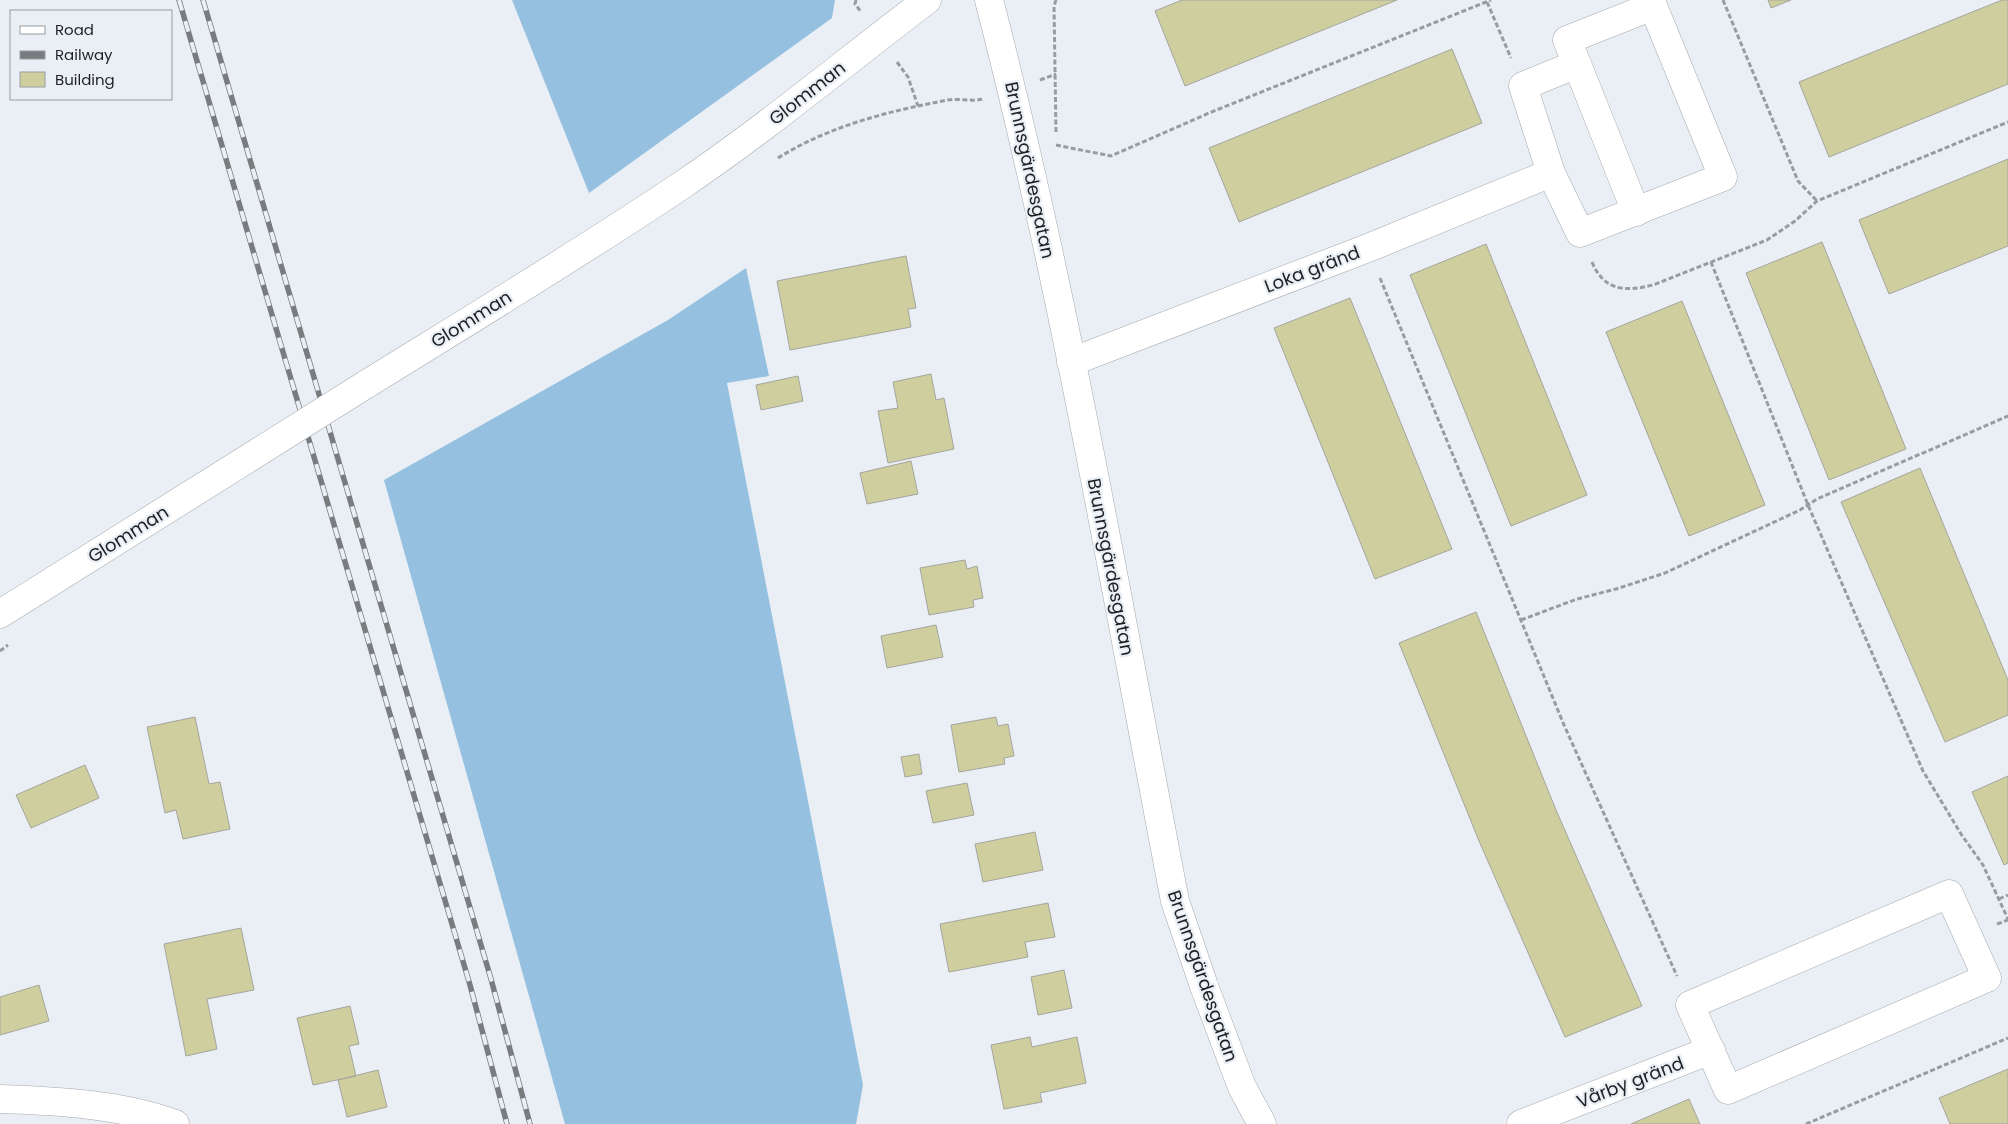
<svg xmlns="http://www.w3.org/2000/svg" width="2008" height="1124" font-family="Poppins,sans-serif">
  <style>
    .forest { fill: #96c0e0 }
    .building { fill: #cece9e; stroke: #a5a59e }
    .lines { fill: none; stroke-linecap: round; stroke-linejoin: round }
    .minor-casing { stroke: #a4aaaf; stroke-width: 29 }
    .path { stroke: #989ca0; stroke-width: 3; stroke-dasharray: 5 2.5; stroke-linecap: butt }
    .minor { stroke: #fff; stroke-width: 28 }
    .rail-casing { stroke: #787c7f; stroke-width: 5.5 }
    .rail { stroke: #e9eff4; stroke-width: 4; stroke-dasharray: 11; stroke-linecap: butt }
    .minor-bridge-casing { stroke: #a4aaaf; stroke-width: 29; stroke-linecap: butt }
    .minor-bridge { stroke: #fff; stroke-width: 28 }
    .labels { text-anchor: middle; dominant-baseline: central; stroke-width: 4.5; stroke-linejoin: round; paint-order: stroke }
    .street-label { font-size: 18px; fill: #1e2022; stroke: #e9eff4 }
  </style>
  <rect width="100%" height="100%" fill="#e9eff4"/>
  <!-- forest -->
  <path class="forest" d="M512,0H835L832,18L589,193Z
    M746,268L769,376L727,383L863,1085L856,1124H565L384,480L668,320Z"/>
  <!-- building -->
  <path class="building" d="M1182,0H1397L1185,86L1155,11Z
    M1768,0H1791L1771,8Z
    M2002,0H2008V84L1829,157L1799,82Z
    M1452,49L1482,123L1239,222L1209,148Z
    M2008,159V246L1889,294L1859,220Z
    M1822,242L1906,449L1829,480L1746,273Z
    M1486,244L1587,495L1511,526L1410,275Z
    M906,256L916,308L908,309L911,327L790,350L777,281Z
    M1350,298L1452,549L1375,579L1274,328Z
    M1682,301L1765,505L1689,536L1606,332Z
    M931,374L936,400L944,398L954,449L888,463L878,411L898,408L893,382Z
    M798,376L803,401L761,410L756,385Z
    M911,461L918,494L867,504L860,473Z
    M1920,468L2008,680V715L1945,742L1841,502Z
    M965,560L967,569L977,566L983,598L973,600L974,607L929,615L920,568Z
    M1476,612L1556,810L1642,1006L1565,1037L1479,841L1399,643Z
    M936,625L943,657L887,668L881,636Z
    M195,717L209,784L220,782L230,829L183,839L176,810L165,813L147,727Z
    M996,717L998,726L1008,724L1014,756L1004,758L1005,764L959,772L951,725Z
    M919,754L922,774L905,777L901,757Z
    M85,765L99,798L31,828L16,795Z
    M2008,776V863L2004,865L1972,792Z
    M967,783L974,815L933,823L926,791Z
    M1035,832L1043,870L983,882L975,844Z
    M1048,903L1055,937L1025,942L1028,957L949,972L940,924Z
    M241,928L254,990L207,999L217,1049L186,1056L164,944Z
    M1064,970L1072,1008L1038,1015L1031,977Z
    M39,985L49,1021L0,1035V997Z
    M350,1006L359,1044L349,1046L356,1076L313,1085L297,1018Z
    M1030,1037L1032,1047L1077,1037L1086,1083L1040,1093L1042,1102L1004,1109L991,1045Z
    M2008,1069V1124H1950L1939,1098Z
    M378,1070L387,1107L347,1117L338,1080Z
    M1689,1099L1700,1124H1631Z"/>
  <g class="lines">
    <!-- minor casing -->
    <g class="minor-casing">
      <path id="minor" d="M989,0C1066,297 1117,600 1175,901L1204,986L1242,1087L1262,1124
        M1577,64L1523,86L1551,173L1580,233L1723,177L1653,6L1567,40L1577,64L1636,212
        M1071,362L1368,248L1551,173
        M365,385C470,320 576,256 679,187C765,129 844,63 927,0
        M0,614L260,451
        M1949,894L1987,978L1728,1090L1690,1005Z
        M0,1099C58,1101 120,1104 175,1124
        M1521,1124L1711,1050"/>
    </g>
    <!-- path -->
    <path class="path" d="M856,0L855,4L861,12
      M1723,0L1798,181L1817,201
      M1487,2L1511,58
      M897,62L908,77L918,106
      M1040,80L1056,74
      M1056,132L1054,6L1056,0
      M1056,145L1111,156L1209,113L1491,0
      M778,158C829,126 889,111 948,100C960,98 973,102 982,99
      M1592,262C1604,291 1625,292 1653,285L1767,240L1795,221L1817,201L2008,122
      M1711,262L1808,505L1923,771L1961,834L1983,865L2008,919
      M1380,278L1564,725L1677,976
      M1521,620L1577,599L1616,589L1665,573L1800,510L1817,499L2008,416
      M0,651L8,645
      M1999,899L2008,895
      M1997,924L2008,920
      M1806,1124L2008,1038"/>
    <!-- minor -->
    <use href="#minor" class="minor"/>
    <!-- rail casing -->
    <g class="rail-casing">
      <path id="rail" d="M179,0L470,985L507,1124
        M203,0L491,979L530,1124"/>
    </g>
    <!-- rail -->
    <use href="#rail" class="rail"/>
    <!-- minor-bridge casing -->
    <g class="minor-bridge-casing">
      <path id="minor-bridge" d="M260,451L365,385"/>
    </g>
    <!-- minor-bridge -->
    <use href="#minor-bridge" class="minor-bridge"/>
  </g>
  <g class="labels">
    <!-- street labels -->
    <g class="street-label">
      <text transform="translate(807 93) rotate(-38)">Glomman</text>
      <text transform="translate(1030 170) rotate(78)">Brunnsgärdesgatan</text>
      <text transform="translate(1312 269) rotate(-21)">Loka gränd</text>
      <text transform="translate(471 319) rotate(-32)">Glomman</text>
      <text transform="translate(128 534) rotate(-32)">Glomman</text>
      <text transform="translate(1111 567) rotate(79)">Brunnsgärdesgatan</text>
      <text transform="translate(1203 976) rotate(71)">Brunnsgärdesgatan</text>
      <text transform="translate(1630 1082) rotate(-21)">Vårby gränd</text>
    </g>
  </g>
  <!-- legend -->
  <rect x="10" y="10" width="162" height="90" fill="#e9eff4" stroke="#989ca0"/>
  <rect x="20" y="26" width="25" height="8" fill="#ffffff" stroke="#989ca0"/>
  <text x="55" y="35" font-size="15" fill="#1e2022">Road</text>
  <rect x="20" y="51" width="25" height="8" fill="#787c7f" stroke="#989ca0"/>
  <text x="55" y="60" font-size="15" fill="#1e2022">Railway</text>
  <rect x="20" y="72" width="25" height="15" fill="#cece9e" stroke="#989ca0"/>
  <text x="55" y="85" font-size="15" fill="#1e2022">Building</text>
</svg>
